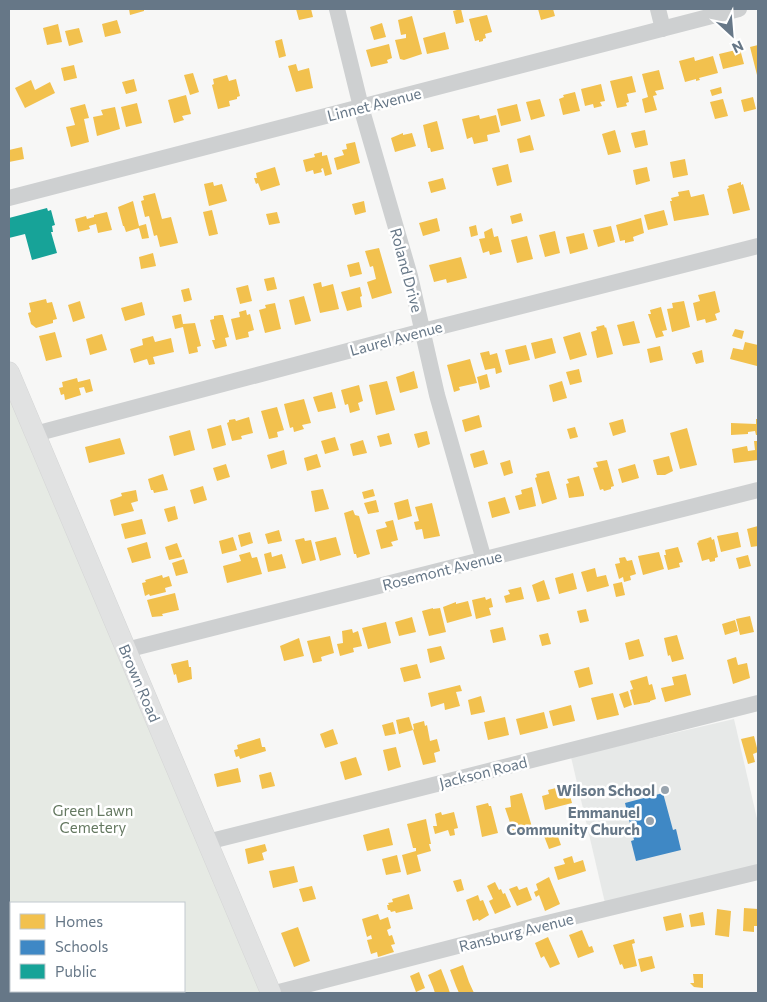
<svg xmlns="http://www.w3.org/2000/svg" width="767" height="1002" font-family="Commissioner,sans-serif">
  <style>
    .built { fill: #e7e9e8 }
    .green { fill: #e6eae4; fill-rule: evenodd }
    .homes { fill: #f2c14e }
    .schools { fill: #3f88c5 }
    .public { fill: #17a398 }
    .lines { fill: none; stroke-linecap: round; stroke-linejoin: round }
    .major-casing { stroke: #d4d5d5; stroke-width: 21 }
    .minor { stroke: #ced0d1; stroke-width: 16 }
    .major { stroke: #e1e2e2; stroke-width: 20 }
    .poi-dot { fill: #99a4ae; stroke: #fff; stroke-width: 2 }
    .labels { text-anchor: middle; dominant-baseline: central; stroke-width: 5; stroke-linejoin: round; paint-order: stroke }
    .street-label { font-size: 15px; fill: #667787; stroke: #fff }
    .poi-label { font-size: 15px; font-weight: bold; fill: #667787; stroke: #fff; text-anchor: end }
    .park-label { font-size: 15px; fill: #657961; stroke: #fff }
  </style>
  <rect width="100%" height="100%" fill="#f7f7f6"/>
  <!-- built -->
  <path class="built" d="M734,719L758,823V867L605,903L571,757Z"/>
  <!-- green -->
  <path class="green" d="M9,390L262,993H9ZM11,903H184V991H11Z"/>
  <!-- homes -->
  <path class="homes" d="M129,9H144V11L130,15Z
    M296,9H311L313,17L299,20Z
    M461,9L464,22L456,24L453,11Z
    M538,9H553L555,16L541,20Z
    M487,15L492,32L485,34L486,38L483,39V41L479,42V40L475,41L469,19Z
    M412,16L422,54L404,60L400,59L395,40L406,38V34L401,35L398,20Z
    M117,20L121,33L105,37L102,24Z
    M382,23L386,37L374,40L370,27Z
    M58,24L62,42L47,45L43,28Z
    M79,28L83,42L69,46L65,31Z
    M445,32L449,49L427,54L423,38Z
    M282,39L286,56L279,58L275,41Z
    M389,44L392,58L387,60L388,63L371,67L366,50Z
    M758,45V79L750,47Z
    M740,49L744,64L723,69L719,54Z
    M713,56L718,73L699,78L700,80L696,81V79L685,82L679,61L694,57L695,61Z
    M296,64L298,71L309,68L313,88L296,92L288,66Z
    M74,65L77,78L64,81L61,68Z
    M659,70L664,89L655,91L657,95L653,96L657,110L645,113L642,99L648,97L642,74Z
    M193,73L199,92L190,95L184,75Z
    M227,75L229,81L236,79L240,96L237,97V99L229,101L230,106L218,109L212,85L214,84L213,79Z
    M632,76L636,92L627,94L629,102L626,103L627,106L617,108L610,81Z
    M134,79L137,91L126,94L122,82Z
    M31,80L35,90L50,82L55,93L25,108L15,88Z
    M601,84L605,101L600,102L602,106L594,108L593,104L585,106L581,89Z
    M721,87L722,93L712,96L710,90Z
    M575,92L580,111L563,115L559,99L564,97L563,95Z
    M186,95L191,114L182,116L184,120L174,123L168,100Z
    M753,97L756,109L744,112L741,100Z
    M540,99L545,116L531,120L526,102Z
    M723,99L728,116L715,119L710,102Z
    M137,103L142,123L126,127L121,107Z
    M85,104L89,118L84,119L89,142L71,147L66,127L75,125L70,108Z
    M517,104L521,121L501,126L497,109Z
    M115,107L120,129L97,136L93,117L103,115L101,110Z
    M479,115L480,119L496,115L500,132L487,135L488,141L474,144L472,137L467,139L462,119Z
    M437,121L444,149L431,152L430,148H428L423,125Z
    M615,130L621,152L608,155L602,134Z
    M645,130L648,145L635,148L631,133Z
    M403,133V135L412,133L416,146L395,152L391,138Z
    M530,135L534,150L520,153L517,139Z
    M355,142L360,163L337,170L334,158L344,155L342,150L347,149L346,144Z
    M22,147L24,159L9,162V150Z
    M322,152V156L327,155L332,174L325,176L323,168L321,169L322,172L314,174L313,170L306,172L303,160L315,157L314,154Z
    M685,159L688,175L673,178L670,162Z
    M508,164L512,182L497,186L492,168Z
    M275,167L280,185L261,191L258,183L256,184L254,178H257L256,173Z
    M647,167L650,181L636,185L633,170Z
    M443,178L446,189L431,193L428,182Z
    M213,182L214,186L222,184L227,201L209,206L204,184Z
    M741,182V185L743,184L750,210L733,214L727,189L729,188L728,186Z
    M689,190L691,197L704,194L709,215L674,221L670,201H672L671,198L679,196L678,192Z
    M155,193L162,219L171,217L178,243L160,247L157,235L154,236L149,216L145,217L141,201L144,200L143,196Z
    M133,201L139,226L146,224L149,238L142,239L139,228L126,232L124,226H123L118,207Z
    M364,201L366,212L355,215L352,204Z
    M212,210L218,234L209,236L203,212Z
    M664,210L668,225L648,230L644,215Z
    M107,212L112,230L98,233L96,224L89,226L90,229L78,232L75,219L86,216L87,219L94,217V215Z
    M277,212L280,223L269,225L266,214Z
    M521,213L523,221L512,224L510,216Z
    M437,218L440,231L423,236L419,223Z
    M641,218L644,233L633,237L634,241L625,243V240L620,241L616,225Z
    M476,225L478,235L471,237L469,227Z
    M611,226L615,242L598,247L593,230Z
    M492,228L494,237L498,236L502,252L490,255L489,251L483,253L479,239L485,238L484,232Z
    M555,231L560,253L545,257L539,235Z
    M584,233L588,249L570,254L566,237Z
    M527,236L533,259L517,263L511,240Z
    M379,248L392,293L372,299L367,282L376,279L373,266L370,267L365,251Z
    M153,253L156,266L141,269L139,257Z
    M461,257L467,278L447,283L446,279L434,282L429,265Z
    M359,262L362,274L350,277L347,265Z
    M274,277L277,289L267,291L264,279Z
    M321,282L322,287L333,284L339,309L320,313L313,284Z
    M248,285L252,301L240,304L236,288Z
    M360,287L362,296L360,297L362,307L347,311L341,292Z
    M189,288L192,300L184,302L181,290Z
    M715,291L720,312L715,314L717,320L706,323L705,319L697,321L693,303L700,301L698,295Z
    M304,296L311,321L295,325L289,300Z
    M46,299L47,303L52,302L57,319L53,320V323L36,328L31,324L28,313L31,312L29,303Z
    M80,301L85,318L73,322L68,305Z
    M684,301L690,327L672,332L667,309L673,308L672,303Z
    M142,302L145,315L125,321L121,308Z
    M275,303L281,329L265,333L259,310L266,308L265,305Z
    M661,307L667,330L662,331L664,336L656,338L648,314H651L650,310Z
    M246,310L247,315L250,314L254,330L248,332L249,337L236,340L231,319L240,317L239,312Z
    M181,314L183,324L195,323L201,346L197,347L198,352L189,354L183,327L175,329L172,316Z
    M220,315H223L229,337L225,338L227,346L215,349L212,340H215L210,320L214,319V316Z
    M634,321L640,343L623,346L617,325Z
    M604,325L605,328L606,327L613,354L597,358L591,332L597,330L596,327Z
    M735,329L744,331L742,339L732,336Z
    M55,332L62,357L46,361L39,336Z
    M580,332L587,355L570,360L563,337Z
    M102,334L107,350L90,355L86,339Z
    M153,336L155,342L171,338L174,352L153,357L155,364L149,365L147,359L134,363L130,349L143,345L142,339Z
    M552,338L556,353L535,359L531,343Z
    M745,342L758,345L757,366L730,359L733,348L743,350Z
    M526,345L530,360L509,365L505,350Z
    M660,346L663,360L650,363L647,349Z
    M702,350L704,362L696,364L692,353Z
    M489,351L490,355L497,353L502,372L496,374L495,368L485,370L480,353Z
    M470,359L477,383L459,387L460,390L454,392L447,365Z
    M579,369L582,382L570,385L566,372Z
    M414,371L418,388L400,393L396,377Z
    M487,374L490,387L480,390L477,377Z
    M77,378L78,382L90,379L93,391L86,393L84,387L79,388L81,395L65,400L64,394L61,395L59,388L63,387L62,382Z
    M387,381L395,410L376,415L369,385Z
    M562,381L567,398L553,402L549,385Z
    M359,385L363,401L358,403L360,410L350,413L348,404L345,405L341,390Z
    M332,392L336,408L318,412L313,397Z
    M304,399L311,423L302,425L304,429L294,432L293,427L290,428L284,404Z
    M277,407L284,430L277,432L278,437L269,439L261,411Z
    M479,415L482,427L465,432L462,420Z
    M249,417L253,433L241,436L242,439L232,441L227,423L229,422V420L235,419L236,421Z
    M623,419L626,432L613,436L609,423Z
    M756,419H758V435H756L755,431L748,432V434L731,435V423L756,424Z
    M221,425L226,445L212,449L207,429Z
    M575,427L578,437L570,439L567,429Z
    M687,428L697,465L680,469L670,433Z
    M190,430L195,450L174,456L169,436Z
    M427,431L430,444L418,448L414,434Z
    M389,433L392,444L380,447L377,436Z
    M335,437L339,450L325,454L321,441Z
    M120,438L125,454L89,463L85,447Z
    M363,440L367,453L353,456L350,444Z
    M754,441H758V460L734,463L732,449L747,446L748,451L755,450Z
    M284,450L287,464L271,469L267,455Z
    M484,450L488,464L474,468L470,454Z
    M317,454L321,467L307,471L304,458Z
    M669,456L673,471L665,475H657L653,460Z
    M510,460L513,473L504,476L500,463Z
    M607,460L614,486L611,487V489L604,491L603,489L600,490L593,468L598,467L596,462Z
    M226,464L230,477L217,481L213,468Z
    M635,464L639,478L622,483L618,469Z
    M549,471L557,499L542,504L535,478L537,477L536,474Z
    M163,474L168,490L154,493L153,490H151L148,479Z
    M579,476L584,494V496L569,498L566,484L569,483L567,479Z
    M203,486L207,500L194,504L190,490Z
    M532,487L536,506L519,510L515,496L522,494L521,490Z
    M323,489L329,509L315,512L311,491Z
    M373,489L375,496L364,499L362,492Z
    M136,490L138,501L131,503L134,511L114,516L110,500L122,496L121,493Z
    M505,497L510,513L492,518L488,502Z
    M408,499L412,516L398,520L394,503Z
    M376,500L379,512L368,514L364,503Z
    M432,503L440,536L424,539L422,529L416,530L414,522L419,521L415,507Z
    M175,506L178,519L168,522L164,509Z
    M353,510L355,515L359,516L370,554L357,558L356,554H354L344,513Z
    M142,519L146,534L125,539L121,524Z
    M393,520L398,540L391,542L393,546L381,549L376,530L387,527L385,522Z
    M758,526V546L751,547L747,529Z
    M279,530L282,541L268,544L265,534Z
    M250,532L253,543L241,547L238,535Z
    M738,532L741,547L721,552L717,536Z
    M233,537L237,550L222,554L219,541Z
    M336,537L341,555L320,561L315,542Z
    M711,537L712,540L714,539L718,557L715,558V561L710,562L709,559L702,561L697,543L699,542L698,541Z
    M304,538L305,541L311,540L316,560L302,564L295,540Z
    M147,542L151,558L132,563L127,548Z
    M177,543L182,557L169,560L165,547Z
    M678,547L683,562L679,563L680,567L668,570L664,555H666L665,550Z
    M250,552L252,558L257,557L262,574L227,583L223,566L241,561L239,555Z
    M271,552L272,557L282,554L286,568L268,572L264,554Z
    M659,552L664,569L643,575L638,556Z
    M748,555L751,566L739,569L736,558Z
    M625,557L627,561L632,560L636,574L630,576L631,580L624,582L623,577L619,579L615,564L620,563L619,558Z
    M184,559L188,573L176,576L172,563Z
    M595,568L597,577L606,575L609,586L587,592L581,572Z
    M573,573L577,589L559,594L555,578Z
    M162,575L163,578L169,576L172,586L165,588L166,592L150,596L149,594L145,596L142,583L146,582L145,580Z
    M544,580L550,599L537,602L532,585Z
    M622,582L625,595L616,597L613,584Z
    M521,587L524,599L506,603L504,596L510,594L508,590Z
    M175,593L179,610L162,614L163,616L152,617L147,600Z
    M485,597L486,600L491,598L493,607L489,608L491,615L476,619L472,600Z
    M468,601L472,616L447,623L443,607L456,602V604Z
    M433,608V609L440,608L446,632L429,636L422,611Z
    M586,609L589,621L580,623L577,611Z
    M750,616L754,632L740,635L736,619Z
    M412,617L416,632L399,636L395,622Z
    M735,620L738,631L725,635L722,624Z
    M386,622L391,643L368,649L362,628Z
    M503,627L506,640L493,643L490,630Z
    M352,629L353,633L358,631L362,646L353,648L354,652L340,656L337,644L343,643L342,631Z
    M548,633L551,644L542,646L539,635Z
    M677,635L684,659L672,662L670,655L668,656L664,638Z
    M330,636L334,653L321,657L322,661L313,663L307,641Z
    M299,638L304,656L284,661L280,646Z
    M639,639L644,656L629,660L625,643Z
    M441,646L445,659L430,663L427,649Z
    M736,657L738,665L747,663L750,678L733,684L727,660Z
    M188,660L189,667H191L192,679L178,683L176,674L174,675L171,664Z
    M417,664L421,678L404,682L400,668Z
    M589,667L593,684L579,688L574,671Z
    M686,674L691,695L665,702L661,688L674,685L672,677Z
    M647,676L649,685L652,684L656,699L650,701V702L634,705L630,690L633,689L630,681Z
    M460,685L462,691L456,692L460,706L445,710L444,703L431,707L428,693Z
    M628,691L632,705L624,708L619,694Z
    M613,693L619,715L597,720L591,698Z
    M481,696L485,712L471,715L468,700Z
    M571,705L575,721L553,726L549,711Z
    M544,712L548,728L520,735L516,719Z
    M409,717L413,730L399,734L396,720Z
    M505,717L509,735L488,740L484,722Z
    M424,721L425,726L427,725L430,741L437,739L440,751L434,753L436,762L423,765L413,730L414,729L413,724Z
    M393,722L396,734L385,736L382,725Z
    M333,729L338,744L325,748L320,734Z
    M754,736L758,752L753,754L755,762L748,764L741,739Z
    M260,738L262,747H265L266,751L240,759L239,756L236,757L234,750L238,749L237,745Z
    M396,747L401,767L388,771L383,750Z
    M356,757L362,775L345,780L340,762Z
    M238,768L241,782L217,787L214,774Z
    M271,772L275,786L262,789L259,775Z
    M560,787L561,791L568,789L572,803L545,810L542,796L549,794L548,790Z
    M522,793L532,827L526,828V831L514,834L505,808L511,807L510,796Z
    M488,803L489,806H491L498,833L482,837L476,806Z
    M441,812L442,815L454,812L458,828L454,829L455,835L450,836L448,830L435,834L433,826H437L435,814Z
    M426,819L431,844H429L431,851L417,855L421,871L407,875L402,855L416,851V848H413L407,824Z
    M389,828L393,845L367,851L363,835Z
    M556,831L561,845L549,849L544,836Z
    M265,844L267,851L262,853L264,860L248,864L245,849Z
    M397,855L401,872L386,875L382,859Z
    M572,856L574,863L583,860L586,871L558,880L554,867L565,864L563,859Z
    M294,866L298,882L273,888L269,871Z
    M549,877L560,904L545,911L539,895L536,897L534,892L538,890L536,884Z
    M461,879L464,890L457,892L453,881Z
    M495,882L499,890L501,889L503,894L505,893L511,907L495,914L489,901L493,899L487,886Z
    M312,886L316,899L303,902L299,889Z
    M517,886L519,890L527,887L532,900L517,906L509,889Z
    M409,894L413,909L396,913L395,911L391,912L390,910H388L387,905H389L388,903L393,902L392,899Z
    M478,895L480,901L483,900L489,915L479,921L478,919L473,921L466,900Z
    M744,908L758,909V926H754V932L743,931Z
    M717,909L731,911L729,937L715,935Z
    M703,912L705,925L691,927L689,915Z
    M681,913L684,927L666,931L663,917Z
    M378,914L380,920L388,917L391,928L387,930L389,936L392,935L395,944L391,945L394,952L378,957L377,952L371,954L367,940L372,939L371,935L367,937L362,919Z
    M298,927L310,961L294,967L281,933Z
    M582,930L589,947L592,946L594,952L578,958L569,935Z
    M548,937L560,964L550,968L544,956L541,958L535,943Z
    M634,939L635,943L632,944L637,966L624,969L622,964L620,965L613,945Z
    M652,956L655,968L641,972L638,959Z
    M463,965L469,982L474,993H459L456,986L450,970Z
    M441,969L448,987L450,993H435L433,987L428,975Z
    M419,972L425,988L416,992L410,976Z
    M693,974H703V988L694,987L690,983H694Z"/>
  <!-- schools -->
  <path class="schools" d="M663,793L673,830L676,829L681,850L636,861L631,841L634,840L625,803Z"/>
  <!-- public -->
  <path class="public" d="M47,208L48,211L51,210L55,225L52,226L53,232H51L57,253L32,260L25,234L9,238V218Z"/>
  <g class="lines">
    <!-- major casing -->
    <g class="major-casing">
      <path id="major" d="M9,372L271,993"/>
    </g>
    <!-- minor -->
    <path class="minor" d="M337,9L361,107L410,276L437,395L484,560
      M658,9L663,29
      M9,198C252,133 496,74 739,9
      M35,434L423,331L758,246
      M126,650L758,490
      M207,842L758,703
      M275,993L535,926L758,872"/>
    <!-- major -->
    <use href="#major" class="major"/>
  </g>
  <!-- markers -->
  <g class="poi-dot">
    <circle cx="665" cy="790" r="5"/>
    <circle cx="650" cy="821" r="5"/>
  </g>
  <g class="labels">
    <!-- street labels -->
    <g class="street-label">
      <text transform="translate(374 104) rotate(-14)">Linnet Avenue</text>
      <text transform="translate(407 270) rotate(75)">Roland Drive</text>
      <text transform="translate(396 338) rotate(-15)">Laurel Avenue</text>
      <text transform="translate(442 570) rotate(-14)">Rosemont Avenue</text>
      <text transform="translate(140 683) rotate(67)">Brown Road</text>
      <text transform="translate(483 772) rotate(-14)">Jackson Road</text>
      <text transform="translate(516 932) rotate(-14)">Ransburg Avenue</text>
    </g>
    <!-- poi labels -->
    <g class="poi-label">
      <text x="655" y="790">Wilson School</text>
      <text x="640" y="812">Emmanuel<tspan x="640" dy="17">Community Church</tspan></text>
    </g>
    <!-- park labels -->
    <g class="park-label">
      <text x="93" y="810">Green Lawn<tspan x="93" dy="17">Cemetery</tspan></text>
    </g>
  </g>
  <!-- border -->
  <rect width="767" height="1002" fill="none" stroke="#667787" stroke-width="20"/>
  <!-- legend -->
  <rect x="10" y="902" width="175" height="90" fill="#ffffff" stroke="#c2c9cf"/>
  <rect x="20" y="914" width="25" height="15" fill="#f2c14e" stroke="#c2c9cf"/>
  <text x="55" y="927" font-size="15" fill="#667787">Homes</text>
  <rect x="20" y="940" width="25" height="15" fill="#3f88c5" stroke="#c2c9cf"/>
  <text x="55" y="952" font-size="15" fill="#667787">Schools</text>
  <rect x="20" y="964" width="25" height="15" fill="#17a398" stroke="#c2c9cf"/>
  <text x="55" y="977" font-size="15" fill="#667787">Public</text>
  <!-- north arrow -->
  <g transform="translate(732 35) rotate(154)" stroke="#ffffff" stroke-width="4" paint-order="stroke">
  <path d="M0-4L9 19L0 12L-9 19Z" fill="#667787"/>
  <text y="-8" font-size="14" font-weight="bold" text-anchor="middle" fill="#667787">N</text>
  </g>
</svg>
